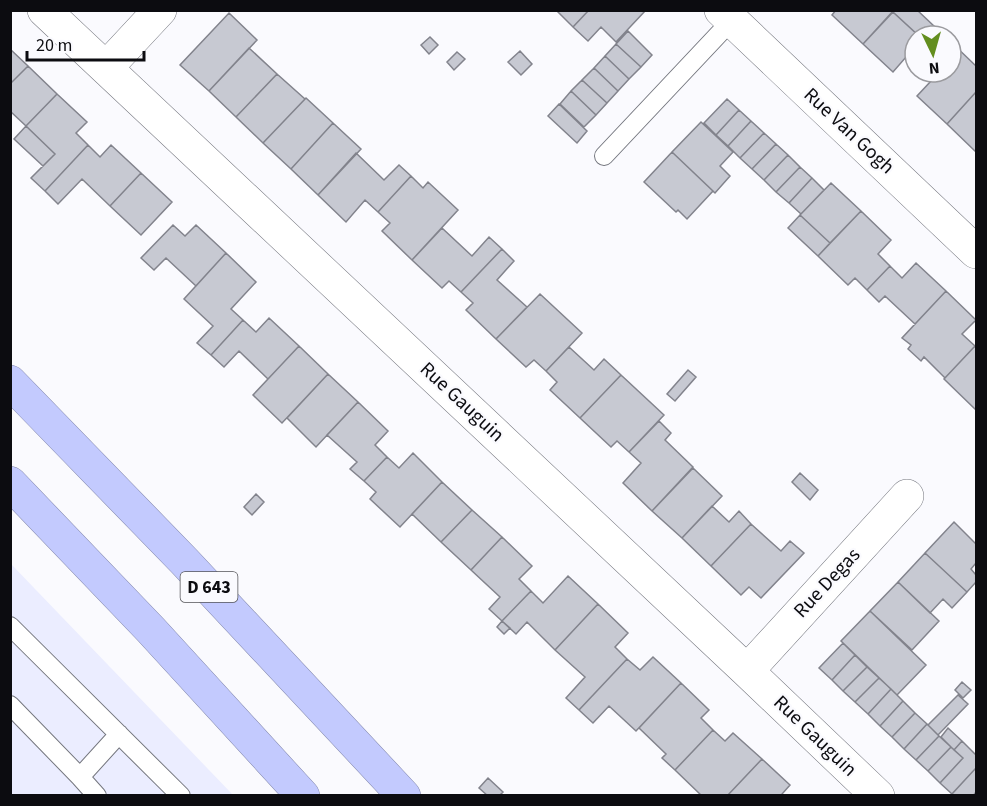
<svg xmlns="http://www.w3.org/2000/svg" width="987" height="806" font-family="'Source Sans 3',sans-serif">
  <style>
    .built { fill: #ebedff }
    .building { fill: #c7c9d2; stroke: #82838c; stroke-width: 1.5 }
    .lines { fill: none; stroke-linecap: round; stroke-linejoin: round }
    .lane-casing { stroke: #74767e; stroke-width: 20 }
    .street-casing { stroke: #74767e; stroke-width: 34 }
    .highway-casing { stroke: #8388ab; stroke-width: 34 }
    .lane { stroke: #fff; stroke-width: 18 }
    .street { stroke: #fff; stroke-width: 33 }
    .highway { stroke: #c3cafe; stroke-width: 33 }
    .labels { text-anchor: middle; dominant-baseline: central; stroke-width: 4.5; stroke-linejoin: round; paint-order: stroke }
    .shield { fill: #fafafe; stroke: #535357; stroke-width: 1.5 }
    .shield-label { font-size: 18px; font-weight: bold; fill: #0c0c10 }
    .street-label { font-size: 20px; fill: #0c0c10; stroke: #fafafe }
  </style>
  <rect width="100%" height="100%" fill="#fafafe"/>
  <!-- built -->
  <path class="built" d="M11,564L233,795H11Z"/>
  <!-- building -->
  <path class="building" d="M556,10H589L573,27Z
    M589,10H646L616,42L601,27L588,41L573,27Z
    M836,10H894L863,44L832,15Z
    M894,10H917L935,27L926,36H919L893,12Z
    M893,12L919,36H915V66L906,57L893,72L863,44Z
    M229,13L257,40L209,91L180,65Z
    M935,27L944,36H926Z
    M628,31L652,55L641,67L616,44Z
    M430,37L438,45L429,54L421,45Z
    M951,42L976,66V92L947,124L917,96L931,81L922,72H951Z
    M616,44L641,67L629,79L605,56Z
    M249,48L277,74L236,117L209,91Z
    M10,49L28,66L10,84Z
    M520,51L532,64L521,75L508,62Z
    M457,52L465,59L454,70L447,62Z
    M605,56L629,79L618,91L594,68Z
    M28,66L57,94L26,126L10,111V84Z
    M594,68L618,91L607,103L582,80Z
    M277,74L305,99L263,143L236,117Z
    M582,80L607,103L596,115L571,91Z
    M571,91L596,115L584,127L560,104Z
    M976,92V152L947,124Z
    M57,94L87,122L76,133L88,145L45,191L31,178L55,154L26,126Z
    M306,98L333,123L291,169L263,143Z
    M727,99L739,110L716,135L704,123Z
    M559,104L587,131L577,143L548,116Z
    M739,110L751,121L728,146L716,135Z
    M751,121L764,133L740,158L728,146Z
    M701,122L733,152L720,166L730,176L715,193L672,152Z
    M333,123L361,149L318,195L291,169Z
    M26,126L55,154L43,166L14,139Z
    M764,133L776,144L752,169L740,158Z
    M776,144L788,155L764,180L752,169Z
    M88,145L100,157L111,145L141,173L110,206L82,179L58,204L45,191Z
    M672,152L713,191L687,219L678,210L676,212L644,182Z
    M356,153L384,180L399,165L411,176L378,212L365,200L346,222L318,195Z
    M788,155L800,167L776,192L764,180Z
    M800,167L812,178L789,203L776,192Z
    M141,173L172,202L141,235L110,206Z
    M411,176L423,188L428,182L458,210L412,260L382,231L390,223L378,212Z
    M812,178L824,190L801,214L789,203Z
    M831,183L861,211L830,243L800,215Z
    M861,211L891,240L878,254L890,266L867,290L855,278L848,285L818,256Z
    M800,215L830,243L818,256L788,228Z
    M173,225L185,236L196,225L226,253L196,286L166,258L154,270L141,258Z
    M442,228L472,256L489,237L502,249L461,292L449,281L442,288L412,260Z
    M502,249L514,261L497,280L527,307L496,339L466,310L473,303L461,292Z
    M226,253L256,282L231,309L243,320L211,355L197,343L213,326L184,299Z
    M916,263L946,291L915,324L885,296L879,302L867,290L890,266L902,278Z
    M946,291L976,320L962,334L975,346L945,378L924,357L921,361L908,349L911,345L902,338Z
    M540,294L582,333L546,371L534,360L526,367L496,339Z
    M269,318L299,346L268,379L239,351L224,367L211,355L243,320L256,332Z
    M299,346L328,374L282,423L253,395Z
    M975,346L976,348V410L944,379Z
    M569,347L594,370L604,359L621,375L580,418L550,390L557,382L546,371Z
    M688,370L696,377L675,401L667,394Z
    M328,374L358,402L316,447L287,418Z
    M621,375L664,415L629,452L617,441L611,447L580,418Z
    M358,402L388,431L375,445L387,457L364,481L350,469L357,462L327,435Z
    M659,421L671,433L665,440L693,467L652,511L623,483L641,463L629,452Z
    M413,453L442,482L400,527L370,499L376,492L364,481L387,457L399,468Z
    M693,468L722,496L682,538L652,511Z
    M800,473L818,490L810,500L792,482Z
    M442,482L472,510L441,542L412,514Z
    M256,494L264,502L252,515L244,507Z
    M712,506L729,522L739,511L751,524L711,566L682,538Z
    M472,510L502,537L471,570L441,542Z
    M954,522L976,544V563L971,569L976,575V582L967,592L925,553Z
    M751,524L781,551L790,541L804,553L761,598L749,587L741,595L711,566Z
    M502,537L532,566L519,579L531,591L502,621L489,609L500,597L471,570Z
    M925,553L967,592L952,608L943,599L930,613L898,582Z
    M568,576L598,604L555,650L527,622L516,634L502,621L531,591L543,603Z
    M898,582L939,621L912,650L870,611Z
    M598,604L628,633L615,647L627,659L579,710L566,698L585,677L555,650Z
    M870,611L926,665L897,695L841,641Z
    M502,621L510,628L504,634L497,627Z
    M843,643L855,655L832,680L819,668Z
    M855,655L867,667L843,691L832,680Z
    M653,657L681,683L636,731L609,706L593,723L579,710L627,659L640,670Z
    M867,667L879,678L855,702L843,691Z
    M879,678L891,689L868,714L855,702Z
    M962,682L971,690L963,698L955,690Z
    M681,683L709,710L701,718L713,730L675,770L662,758L666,754L639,728Z
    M891,689L903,701L880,726L868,714Z
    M958,695L968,704L938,735L928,725Z
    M903,701L915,713L892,737L880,726Z
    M915,713L927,724L904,749L892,737Z
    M927,724L939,736L916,760L904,749Z
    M948,728L962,741L954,750L941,737Z
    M713,730L725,741L733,733L762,759L727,796H702L675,770Z
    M939,736L951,747L928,771L916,760Z
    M962,741L976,755V771L975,769L952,794L940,783L963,758L954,750Z
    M951,747L963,758L940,783L928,771Z
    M762,759L790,785L782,794L783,796H727Z
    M975,769L976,771V792L973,796H953L952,794Z
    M488,778L503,792L499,796H488L479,788Z"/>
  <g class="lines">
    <!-- lane casing -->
    <g class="lane-casing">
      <path id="lane" d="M604,156L732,20
        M10,626L181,796
        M10,705L80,777L119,734
        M80,777L97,796"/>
    </g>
    <!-- street casing -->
    <g class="street-casing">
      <path id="street" d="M44,10L747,671L878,796
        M721,10L976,252
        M106,68L160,10
        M747,671L907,496"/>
    </g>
    <!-- highway casing -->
    <g class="highway-casing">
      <path id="highway" d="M10,382L185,562L404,796
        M10,483L151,630L303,796"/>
    </g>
    <!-- lane -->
    <use href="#lane" class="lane"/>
    <!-- street -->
    <use href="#street" class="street"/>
    <!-- highway -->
    <use href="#highway" class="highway"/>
  </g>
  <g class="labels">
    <!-- shield labels -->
    <rect class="shield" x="180.5" y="572" width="57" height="30" rx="4.5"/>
    <g class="shield-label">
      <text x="209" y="587">D 643</text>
    </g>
    <!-- street labels -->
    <g class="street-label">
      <text transform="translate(849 131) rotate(43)">Rue Van Gogh</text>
      <text transform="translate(462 402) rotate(43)">Rue Gauguin</text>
      <text transform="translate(827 583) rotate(-47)">Rue Degas</text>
      <text transform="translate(815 736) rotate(44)">Rue Gauguin</text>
    </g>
  </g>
  <!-- border -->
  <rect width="987" height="806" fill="none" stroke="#0c0c10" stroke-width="24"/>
  <!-- north arrow -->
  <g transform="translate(933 54) rotate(175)"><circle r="28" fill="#fafafe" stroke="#9b9b9f" stroke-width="1.5"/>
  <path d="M0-4.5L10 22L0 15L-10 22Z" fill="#638e1f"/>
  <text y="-9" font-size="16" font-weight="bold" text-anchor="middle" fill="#0c0c10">N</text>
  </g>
  <!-- scale -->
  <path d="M27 51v9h117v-9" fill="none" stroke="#0c0c10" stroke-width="3"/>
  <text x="36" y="51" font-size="18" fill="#0c0c10" stroke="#fafafe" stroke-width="4.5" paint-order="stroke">20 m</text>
</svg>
